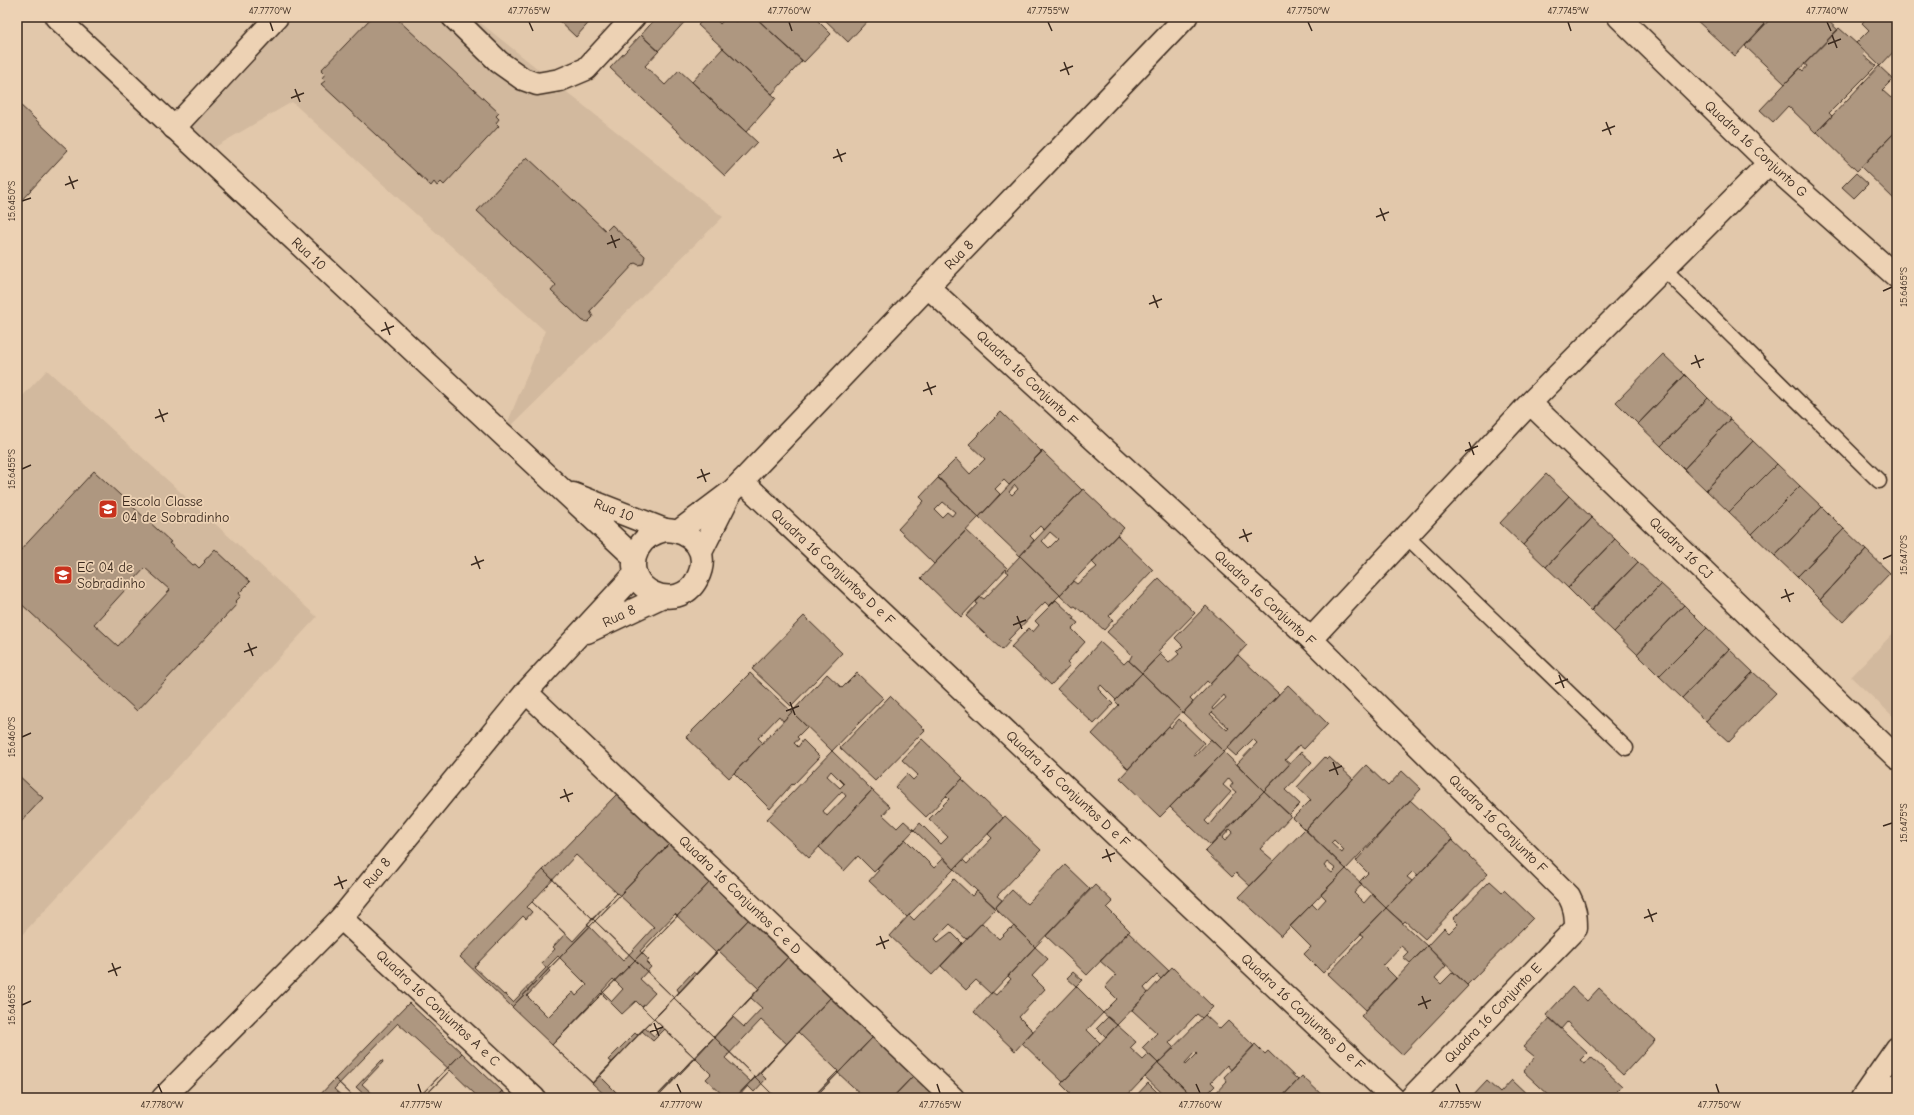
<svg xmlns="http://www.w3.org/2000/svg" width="1914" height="1115" font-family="'Comic Neue',sans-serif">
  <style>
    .built { fill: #d2b99e }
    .building { fill: #ae9780; stroke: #3b2a1e; fill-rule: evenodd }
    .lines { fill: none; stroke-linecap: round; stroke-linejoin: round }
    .service-casing { stroke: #3b2a1e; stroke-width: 17 }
    .minor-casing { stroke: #3b2a1e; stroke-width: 25 }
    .tertiary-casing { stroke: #3b2a1e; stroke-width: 25 }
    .secondary-casing { stroke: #3b2a1e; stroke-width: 25 }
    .service { stroke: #edd2b4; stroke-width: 14 }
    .minor { stroke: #edd2b4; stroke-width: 22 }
    .tertiary { stroke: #edd2b4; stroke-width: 22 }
    .secondary { stroke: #edd2b4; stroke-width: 22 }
    .ticks { fill: none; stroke: #3b2a1e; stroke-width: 1.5 }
    .labels { text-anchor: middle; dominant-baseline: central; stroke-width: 3.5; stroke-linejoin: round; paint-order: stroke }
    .street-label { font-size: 14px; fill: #3b2a1e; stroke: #edd2b4 }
    .poi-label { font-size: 14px; fill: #3b2a1e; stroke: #edd2b4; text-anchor: start }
    .neatline { fill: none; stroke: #3b2a1e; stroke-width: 1.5 }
    .ticks-label { font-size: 10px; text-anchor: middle; fill: #3b2a1e }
  </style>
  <rect width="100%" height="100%" fill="#e2c8ab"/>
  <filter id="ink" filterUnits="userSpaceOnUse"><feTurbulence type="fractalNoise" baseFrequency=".025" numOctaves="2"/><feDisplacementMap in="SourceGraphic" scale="8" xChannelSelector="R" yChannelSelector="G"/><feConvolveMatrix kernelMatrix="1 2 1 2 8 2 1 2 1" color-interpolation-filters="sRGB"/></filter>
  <g filter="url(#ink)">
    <!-- built -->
    <path class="built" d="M277,17H473L723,217L503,434L545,331L292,102L203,154L174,128Z
      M47,370L317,617L17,940V402Z
      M1897,629V720L1851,677Z"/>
    <!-- building -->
    <path class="building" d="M372,17H395L499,113L496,116L499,119L496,123L499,126L444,185L441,182L437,186L434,182L431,186L321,84L325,81L322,78L325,74L321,70Z
      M555,17H594L576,37Z
      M657,17H689L658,51L641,35Z
      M706,17H714L720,24L724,20L720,17H736L734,19L736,22L740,17H755L802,61L772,94L698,25Z
      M755,17H814L831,34L804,62Z
      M822,17H871L848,42Z
      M1693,17H1758L1765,24L1735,56Z
      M1772,17H1829L1827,20L1838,30L1785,84L1745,46Z
      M1868,17H1897V48L1880,66L1856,43L1869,30L1862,23Z
      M1839,28L1866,52L1863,55L1876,66L1829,113L1832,116L1816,133L1788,106L1773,122L1760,110L1800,68L1803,71L1807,66L1804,64Z
      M641,35L659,51L645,66L665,85L679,70L757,142L725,176L610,68Z
      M723,48L776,98L746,132L692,82Z
      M1879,66L1893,79L1882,90L1891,98L1897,91V130L1857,171L1817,132Z
      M17,102L68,150L17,205Z
      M1897,130V202L1861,167Z
      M527,157L606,231L612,225L645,256L643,264L639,265L635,263L590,311L593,317L588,322L583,321L551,291L556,285L477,211Z
      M1856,173L1868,184L1854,198L1842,187Z
      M1663,354L1685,375L1638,424L1616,402Z
      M1685,375L1708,398L1661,446L1638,424Z
      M1708,398L1730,419L1684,469L1661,446Z
      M1001,412L1042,452L1009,485L1004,480L995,489L1000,494L979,517L938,477L956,459L970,474L985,459L969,444Z
      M1730,419L1753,441L1706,490L1684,469Z
      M1753,441L1777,464L1729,512L1706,490Z
      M1042,451L1082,490L1044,530L1040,526L1030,536L1034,540L1020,556L979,517ZM1015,485L1018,489L1012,495L1009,492Z
      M1777,464L1800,486L1752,534L1729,512Z
      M94,471L171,542L169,543L193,565L195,564L199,568L205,562L204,561L215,549L250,582L239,593L241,596L235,602L237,604L137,711L17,600V554ZM145,568L170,590L118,646L94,624Z
      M1546,474L1569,496L1523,545L1500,523Z
      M938,478L979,517L934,564L898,529L924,501L920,497ZM943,502L955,512L952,516L947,512L942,517L935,510Z
      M1800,486L1822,507L1775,556L1752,534Z
      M1083,489L1124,528L1060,595L1020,556ZM1050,532L1058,539L1049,548L1042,541Z
      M1569,496L1592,518L1546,567L1523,545Z
      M1822,507L1844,529L1797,577L1775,556Z
      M1592,518L1615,539L1568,588L1546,567Z
      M1844,529L1866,550L1820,600L1797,577Z
      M966,530L1007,568L961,617L921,578Z
      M1117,535L1153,570L1109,616L1113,620L1104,630L1083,611L1082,612L1075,606L1073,607L1060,595L1073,581L1077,584L1097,567L1092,562Z
      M1615,539L1638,562L1591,611L1568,588Z
      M1866,550L1890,573L1843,622L1820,600Z
      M1020,556L1060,595L1049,606L1045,602L1008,640L1010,641L1002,650L966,616L977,604L976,602L981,597L984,599L1009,573L1006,571Z
      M1638,562L1661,584L1614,632L1591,610Z
      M1159,578L1195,613L1158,651L1161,653L1142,673L1129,661L1132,655L1107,632Z
      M1661,584L1684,605L1637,654L1614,632Z
      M1056,600L1074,617L1073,619L1078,623L1072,629L1085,642L1067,662L1070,665L1051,685L1011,647L1029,628L1033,632L1039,625L1035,621Z
      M1684,605L1707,628L1659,676L1637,654Z
      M1206,606L1247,645L1210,684L1207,681L1190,699L1193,702L1183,713L1142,673L1160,654L1169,663L1179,654L1177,652L1183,646L1175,638Z
      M804,616L842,653L791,706L752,669Z
      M1707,628L1729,649L1682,698L1659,676Z
      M1100,642L1124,664L1128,660L1142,673L1116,700L1101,685L1098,689L1113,704L1094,724L1057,689Z
      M1729,649L1753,672L1706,721L1682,698Z
      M1238,655L1279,694L1224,752L1183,713ZM1224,695L1226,698L1213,710L1212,708ZM1212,712L1229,728L1227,730L1210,714Z
      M1753,672L1776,693L1729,742L1706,721Z
      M750,673L792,712L783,721L779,716L758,738L763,743L729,778L686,737Z
      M857,673L883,698L832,751L792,712L827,674L842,688Z
      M1142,673L1182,712L1128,769L1092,734L1119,705L1115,701Z
      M1288,685L1328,724L1304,749L1299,745L1285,760L1290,764L1264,791L1237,764L1257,743L1253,739L1236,756L1227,748Z
      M890,696L925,730L875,781L840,748Z
      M792,712L807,727L797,737L799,739L794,743L798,747L803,740L820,757L793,785L792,784L770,809L734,773Z
      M1179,719L1204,743L1193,755L1195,756L1211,739L1224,752L1160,817L1120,778L1169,726L1171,728Z
      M922,739L963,778L926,817L895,787L907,774L913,780L918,775L902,760Z
      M832,751L872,790L809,858L767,819ZM831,771L844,784L840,788L827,776ZM842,791L846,796L827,816L823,811Z
      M1224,752L1264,791L1211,846L1170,807ZM1229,778L1233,783L1230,787L1236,792L1209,825L1205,821L1231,792L1223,785Z
      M1301,752L1312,762L1285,790L1300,804L1289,815L1264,791Z
      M1325,757L1327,759L1329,757L1353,779L1305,830L1293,818L1311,800L1297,787Z
      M1366,765L1388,786L1402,771L1421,789L1346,869L1305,830ZM1334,840L1344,850L1342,853L1331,843Z
      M17,774L43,798L17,826Z
      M962,779L1003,818L954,869L914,830L920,823L941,844L948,837L929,819L949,799L946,796Z
      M872,790L890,807L883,815L897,828L904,821L914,830L874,872L858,856L844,871L819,847Z
      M1264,791L1291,816L1260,849L1274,861L1250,886L1236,873L1232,877L1205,851ZM1230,829L1233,832L1225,841L1222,838Z
      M617,794L669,844L595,921L543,870Z
      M1410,800L1452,839L1418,875L1413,871L1407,877L1412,881L1386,908L1359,882L1368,873L1356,861Z
      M1005,816L1041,850L997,896L1002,900L995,908L954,869L963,860L967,864L992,838L988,834Z
      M1305,829L1346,869L1281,936L1239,897ZM1327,862L1336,869L1332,873L1324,866Z
      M905,839L934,868L944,858L954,869L907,917L869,881L879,870L877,868Z
      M1452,840L1488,874L1425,939L1405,921L1403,923L1386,908Z
      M669,844L710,882L635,960L595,921Z
      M576,855L617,893L573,941L532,902Z
      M1065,865L1090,889L1035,947L995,908L1012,890L1027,904Z
      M1346,869L1362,884L1354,893L1364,903L1372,894L1386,908L1323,973L1304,954L1311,947L1290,926L1312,904L1317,909L1326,899L1321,894Z
      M543,870L595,921L512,1007L460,957Z
      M954,879L972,896L977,891L996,908L966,939L950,924L935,939L938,942L951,932L962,943L932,975L890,936L909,915L914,920Z
      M1490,881L1502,892L1504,890L1533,918L1467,985L1427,946L1444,928L1449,933L1458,924L1453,919Z
      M710,882L749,919L674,998L635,960Z
      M1095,885L1113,902L1107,908L1130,931L1087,975L1046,936Z
      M617,893L654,927L623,961L587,924Z
      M532,902L565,934L553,947L555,949L542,963L546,968L513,1002L505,994L504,995L474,967L523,916L526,919L532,912L527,907Z
      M1386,908L1427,946L1410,963L1403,957L1408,952L1401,946L1383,965L1396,978L1366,1010L1328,974L1364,936L1361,934Z
      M675,914L716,953L696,974L693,972L677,989L679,992L654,1019L642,1007L655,993L640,979L651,967L646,962L649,960L640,951Z
      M749,919L788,957L714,1037L674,998Z
      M595,921L635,960L552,1045L512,1007Z
      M982,923L999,939L1010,928L1011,929L1014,926L1035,947L991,994L976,980L966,990L941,966Z
      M1128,932L1169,971L1161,979L1157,975L1144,988L1148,993L1117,1025L1103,1013L1117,999L1105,987L1116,975L1100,961Z
      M1427,946L1446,966L1435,978L1441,984L1453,972L1468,986L1402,1055L1361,1016Z
      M1035,947L1048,959L1032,976L1045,989L1019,1017L1033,1031L1015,1051L974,1012L992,992L996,995L1011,979L1008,976Z
      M718,950L759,989L695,1058L654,1019Z
      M558,956L587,985L576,996L573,992L548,1017L527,996L550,971L547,967Z
      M788,957L831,997L755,1077L714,1037Z
      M635,960L674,998L592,1083L552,1045Z
      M1172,967L1213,1007L1202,1018L1197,1014L1169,1043L1174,1048L1158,1063L1142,1048L1157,1033L1132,1010Z
      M1073,972L1082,980L1076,986L1067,978Z
      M613,979L623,989L612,1001L602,991Z
      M1076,986L1103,1013L1087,1030L1100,1043L1063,1082L1022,1043Z
      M1572,987L1587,1001L1599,988L1655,1040L1623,1075L1567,1022L1561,1029L1546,1015Z
      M601,993L622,1014L636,1001L654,1019L637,1035L635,1033L608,1060L612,1063L593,1083L552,1045Z
      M831,997L873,1037L814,1098H776L755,1077Z
      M674,998L714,1037L655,1098H608L592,1083Z
      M751,998L762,1008L744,1027L733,1017Z
      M409,1003L462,1053L418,1098H355L335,1079Z
      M1205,1015L1220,1029L1228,1021L1254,1046L1231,1070L1227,1065L1211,1082L1215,1086L1203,1098H1194L1158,1063ZM1195,1052L1197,1054L1186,1065L1185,1063Z
      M1108,1017L1117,1025L1106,1037L1097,1028Z
      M1550,1018L1587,1053L1580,1060L1585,1064L1591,1057L1622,1086L1614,1094L1609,1098H1552L1523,1071L1535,1057L1523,1047Z
      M654,1019L662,1027L654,1036L645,1028Z
      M761,1020L787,1044L751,1082L725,1058Z
      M398,1023L450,1070L423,1098H377L362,1084L383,1062L382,1060L356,1087L368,1098H344L334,1089Z
      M1117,1025L1136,1042L1130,1048L1143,1060L1149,1054L1158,1063L1125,1098H1075L1061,1084Z
      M665,1029L695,1058L657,1098H622L600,1076L642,1031L653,1041Z
      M798,1032L838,1071L812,1098H737L748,1086L754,1092L766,1079L760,1073Z
      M714,1037L755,1077L735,1098H655Z
      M873,1037L913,1076L892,1098H814Z
      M1255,1044L1265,1054L1268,1051L1298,1080L1281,1098H1203L1207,1094L1211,1098L1227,1081L1224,1077Z
      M462,1053L502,1091L496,1098H418Z
      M695,1058L711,1074L706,1079L726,1098H657Z
      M1158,1063L1172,1076L1194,1098H1134L1148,1083L1162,1097L1166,1093L1164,1092L1162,1093L1145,1077Z
      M450,1070L479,1098H423Z
      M837,1072L865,1098H812Z
      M913,1076L937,1098H892Z
      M1302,1076L1325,1098H1281Z
      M755,1077L776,1098H735Z
      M335,1079L355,1098H317Z
      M1512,1080L1531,1098H1471L1487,1081L1500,1093Z
      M502,1091L510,1098H496Z
      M1621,1093L1626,1098H1616Z"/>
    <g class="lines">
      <!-- service casing -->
      <g class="service-casing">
        <path id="service" d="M1664,269L1879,481
          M1406,536L1626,748"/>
      </g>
      <!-- minor casing -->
      <g class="minor-casing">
        <path id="minor" d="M453,17L499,62L523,79L537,84L560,80L586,69L634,17
          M1619,17L1769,163L1897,277
          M174,128L277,17
          M928,287L1311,639L1569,896C1575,907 1576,915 1576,928L1411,1098
          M1530,403L1897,758
          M742,481L1393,1098
          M1311,639L1530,403L1769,163
          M526,692L953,1098
          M341,918L534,1098
          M1862,1098L1897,1048
          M1881,1098L1897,1085"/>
      </g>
      <!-- tertiary casing -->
      <g class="tertiary-casing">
        <path id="tertiary" d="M56,17L634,557
          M573,494L665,530"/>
      </g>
      <!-- secondary casing -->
      <g class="secondary-casing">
        <path id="secondary" d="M665,530C693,531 711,552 697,579C678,616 618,589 638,549C643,538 653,533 665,530Z
          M679,531L732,491L742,481L1186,17
          M701,552L729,496
          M587,632L661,597
          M163,1098L341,918L526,692L635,574"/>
      </g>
      <!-- service -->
      <use href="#service" class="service"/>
      <!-- minor -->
      <use href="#minor" class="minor"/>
      <!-- tertiary -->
      <use href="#tertiary" class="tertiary"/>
      <!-- secondary -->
      <use href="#secondary" class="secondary"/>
    </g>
  </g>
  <!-- ticks -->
  <path class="ticks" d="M270,22L273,31M529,22L533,31M789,22L792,31M1048,22L1052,31M1308,22L1312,31M1568,22L1571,31M1827,22L1831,31M1832,35L1837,48M1828,44L1841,39M1064,62L1069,75M1060,71L1073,66M295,89L300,102M291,98L304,93M1606,122L1611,135M1602,131L1615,126M837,149L842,162M833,158L846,153M69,176L74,189M65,185L78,180M22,201L31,198M1380,208L1385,221M1376,217L1389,212M611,235L616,248M607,244L620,239M1883,291L1892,287M1153,295L1158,308M1149,304L1162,299M385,322L390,335M381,331L394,326M1695,355L1700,368M1691,364L1704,359M927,382L932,395M923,391L936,386M159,409L164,422M155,418L168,413M1469,442L1474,455M1465,451L1478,446M22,469L31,465M701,469L706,482M697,478L710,473M1243,529L1248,542M1239,538L1252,533M475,556L480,569M1883,559L1892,555M471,565L484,560M1785,589L1790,602M1781,598L1794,593M1017,616L1022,629M1013,625L1026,620M248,643L253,656M244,652L257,647M1559,675L1564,688M1555,684L1568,679M790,702L795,715M786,711L799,706M22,737L31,733M1333,762L1338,775M1329,771L1342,766M564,789L569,802M560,798L573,793M1883,826L1892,823M1106,849L1111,862M1102,858L1115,853M338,876L343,889M334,885L347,880M1648,909L1653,922M1644,918L1657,913M880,936L885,949M876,945L889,940M112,963L117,976M108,972L121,967M1422,996L1427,1009M22,1005L31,1001M1418,1005L1431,1000M654,1023L659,1036M650,1032L663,1027M158,1084L162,1093M418,1084L421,1093M677,1084L681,1093M937,1084L940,1093M1196,1084L1200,1093M1456,1084L1460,1093M1716,1084L1719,1093"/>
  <!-- icons -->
  <defs>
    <g id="school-square" transform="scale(1)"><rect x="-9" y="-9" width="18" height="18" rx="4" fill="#c8321e" stroke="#edd2b4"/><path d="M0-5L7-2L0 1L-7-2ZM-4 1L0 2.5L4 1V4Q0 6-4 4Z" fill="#fff"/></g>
  </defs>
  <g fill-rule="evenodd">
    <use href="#school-square" x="108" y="509"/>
    <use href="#school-square" x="63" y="575"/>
  </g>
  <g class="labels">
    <!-- street labels -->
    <g class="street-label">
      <text transform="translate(1756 149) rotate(43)">Quadra 16 Conjunto G</text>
      <text transform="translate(309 254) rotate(43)">Rua 10</text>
      <text transform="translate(959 255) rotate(-46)">Rua 8</text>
      <text transform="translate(1027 378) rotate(43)">Quadra 16 Conjunto F</text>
      <text transform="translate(614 510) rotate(21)">Rua 10</text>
      <text transform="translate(1681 548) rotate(44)">Quadra 16 CJ</text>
      <text transform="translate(833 567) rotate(43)">Quadra 16 Conjuntos D e F</text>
      <text transform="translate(1265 598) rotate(43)">Quadra 16 Conjunto F</text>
      <text transform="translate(619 616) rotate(-25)">Rua 8</text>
      <text transform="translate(1068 789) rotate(43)">Quadra 16 Conjuntos D e F</text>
      <text transform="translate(1498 824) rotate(45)">Quadra 16 Conjunto F</text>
      <text transform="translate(377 873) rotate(-51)">Rua 8</text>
      <text transform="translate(740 895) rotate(44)">Quadra 16 Conjuntos C e D</text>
      <text transform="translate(438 1008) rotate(43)">Quadra 16 Conjuntos A e C</text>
      <text transform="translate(1303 1012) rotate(43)">Quadra 16 Conjuntos D e F</text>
      <text transform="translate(1493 1013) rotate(-46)">Quadra 16 Conjunto E</text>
    </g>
    <!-- poi labels -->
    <g class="poi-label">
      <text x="122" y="501">Escola Classe<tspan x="122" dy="16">04 de Sobradinho</tspan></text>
      <text x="77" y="567">EC 04 de<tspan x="77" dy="16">Sobradinho</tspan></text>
    </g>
  </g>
  <!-- margin -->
  <rect width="1914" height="1115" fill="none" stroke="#edd2b4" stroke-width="44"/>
  <rect x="22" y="22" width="1870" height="1071" class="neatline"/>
  <g class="ticks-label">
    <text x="270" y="14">47.7770°W</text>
    <text x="529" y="14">47.7765°W</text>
    <text x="789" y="14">47.7760°W</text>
    <text x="1048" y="14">47.7755°W</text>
    <text x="1308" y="14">47.7750°W</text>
    <text x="1568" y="14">47.7745°W</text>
    <text x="1827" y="14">47.7740°W</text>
    <text transform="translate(11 201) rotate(-90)" y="4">15.6450°S</text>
    <text transform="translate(1903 287) rotate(-90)" y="4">15.6465°S</text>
    <text transform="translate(11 469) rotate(-90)" y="4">15.6455°S</text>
    <text transform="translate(1903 555) rotate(-90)" y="4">15.6470°S</text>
    <text transform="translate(11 737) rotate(-90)" y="4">15.6460°S</text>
    <text transform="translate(1903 823) rotate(-90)" y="4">15.6475°S</text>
    <text transform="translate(11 1005) rotate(-90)" y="4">15.6465°S</text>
    <text x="162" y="1108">47.7780°W</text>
    <text x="421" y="1108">47.7775°W</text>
    <text x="681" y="1108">47.7770°W</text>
    <text x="940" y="1108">47.7765°W</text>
    <text x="1200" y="1108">47.7760°W</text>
    <text x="1460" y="1108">47.7755°W</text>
    <text x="1719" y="1108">47.7750°W</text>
  </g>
</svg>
